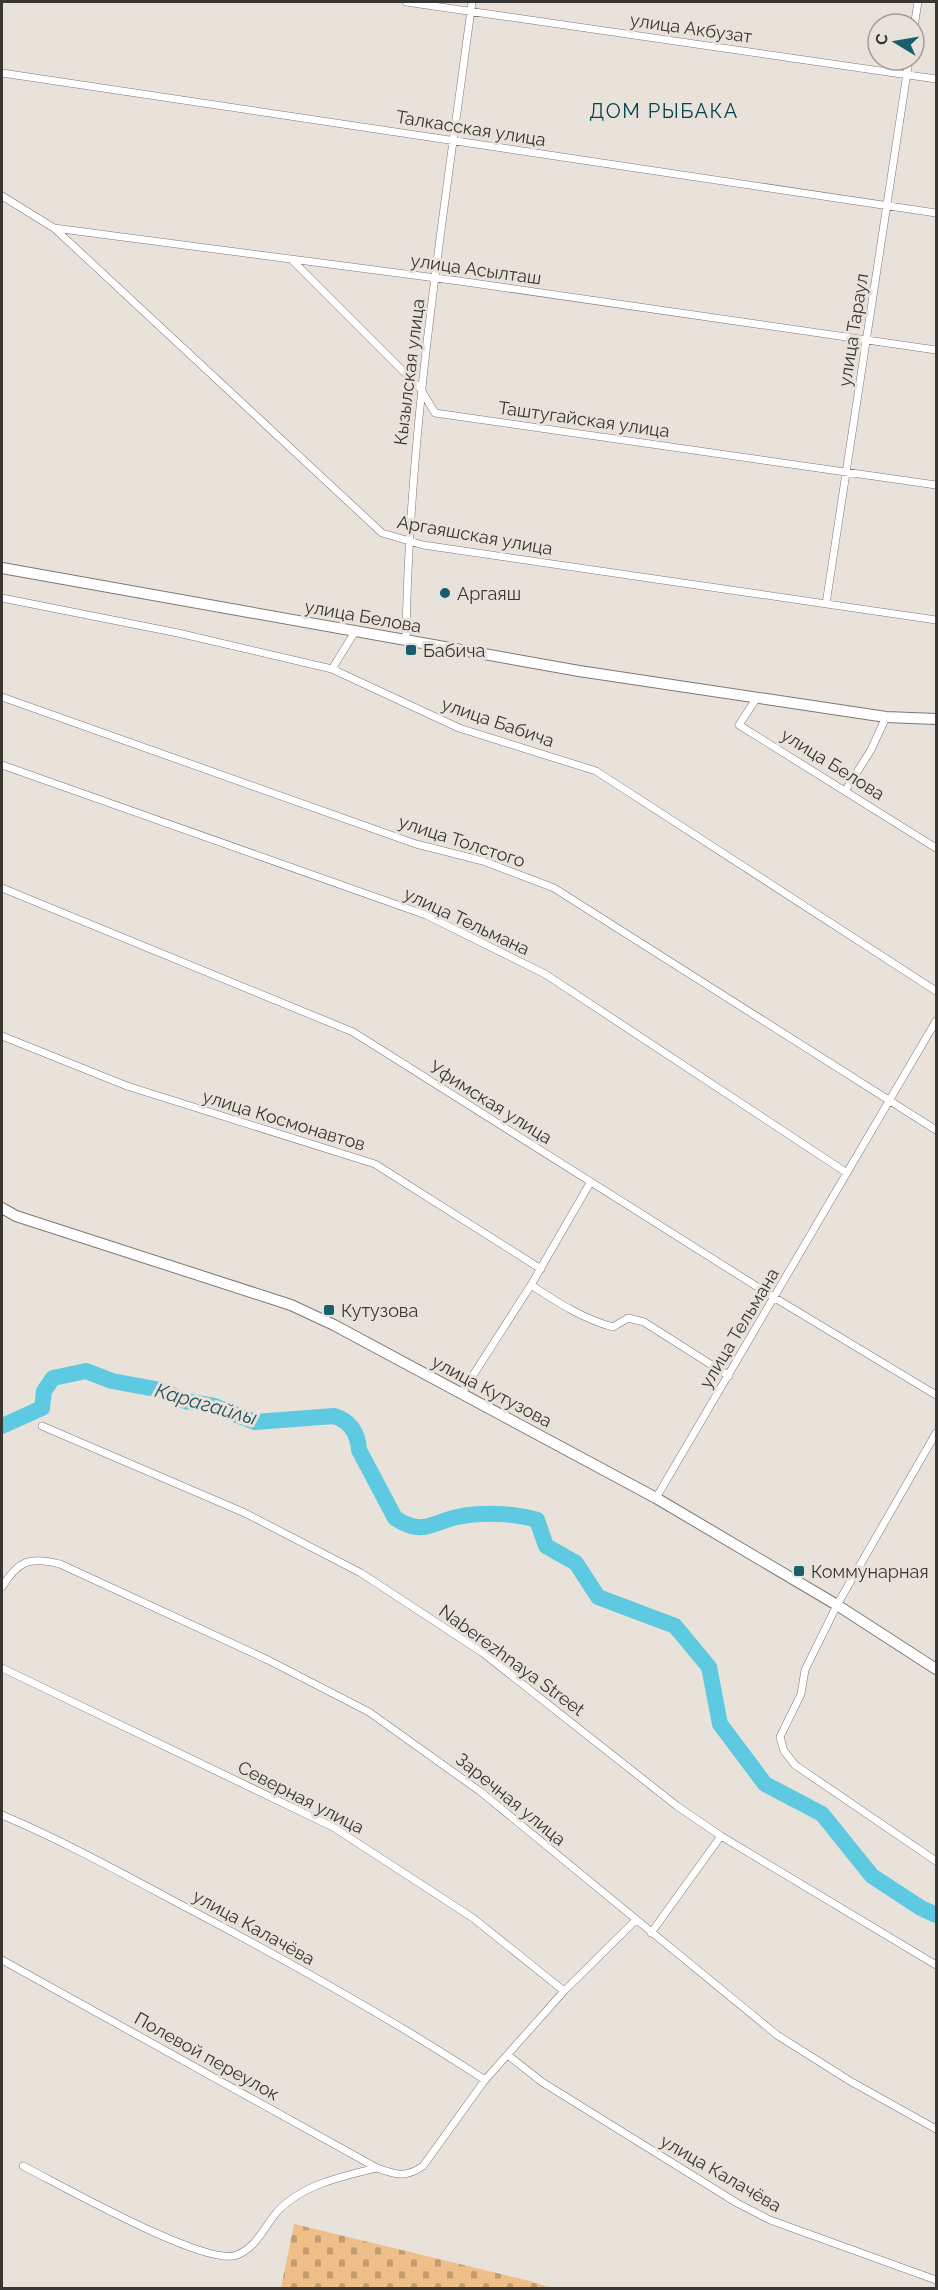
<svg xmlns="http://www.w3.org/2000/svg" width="938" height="2290" font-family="Raleway,sans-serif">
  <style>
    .cemetery { fill: url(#cemetery-stones) }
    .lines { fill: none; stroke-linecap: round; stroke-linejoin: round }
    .river { stroke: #5ecae1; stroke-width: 16 }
    .minor-casing { stroke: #7d7872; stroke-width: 8 }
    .secondary-casing { stroke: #7d7872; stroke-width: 12 }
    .minor { stroke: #fff; stroke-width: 7 }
    .secondary { stroke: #fff; stroke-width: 10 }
    .poi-dot { fill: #16606e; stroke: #e8e2db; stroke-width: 2 }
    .labels { text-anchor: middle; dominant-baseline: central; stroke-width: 6; stroke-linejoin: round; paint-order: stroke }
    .street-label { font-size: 18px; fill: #383633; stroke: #e8e2db }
    .poi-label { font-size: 18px; fill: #383633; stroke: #e8e2db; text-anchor: start }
    .neighbourhood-label { font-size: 20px; letter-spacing: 1.5px; fill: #04434e; stroke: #e8e2db }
    .water-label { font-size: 20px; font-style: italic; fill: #24535d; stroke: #e8e2db }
  </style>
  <defs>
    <pattern id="cemetery-stones" width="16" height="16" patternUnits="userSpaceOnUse" patternTransform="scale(1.5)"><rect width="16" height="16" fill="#efbf89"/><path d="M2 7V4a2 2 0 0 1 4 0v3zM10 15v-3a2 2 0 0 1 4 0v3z" fill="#c39c71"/></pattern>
  </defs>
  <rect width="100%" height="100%" fill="#e8e2db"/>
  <!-- cemetery -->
  <path class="cemetery" d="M294,2224L530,2281L552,2288H281Z"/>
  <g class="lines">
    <!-- river -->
    <path class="river" d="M2,1426L42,1408L44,1391L53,1378L86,1371L112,1381L161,1390L185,1401L214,1406L255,1422L334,1416C350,1421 358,1433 359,1450L395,1518C422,1536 431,1523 457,1517C482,1512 514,1513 537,1520L546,1546L576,1563L598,1597L675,1626L709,1667L720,1724L765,1784L822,1814L872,1876L921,1908L936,1915"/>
    <!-- minor casing -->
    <g class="minor-casing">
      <path id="minor" d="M406,2L936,79
        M914,27L918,2
        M2,73L936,213
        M2,196L54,228L459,281L936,350
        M54,228L382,533L423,545L936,620
        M292,260L420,388L435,413L936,485
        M2,598L178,633L332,669L459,728L596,771L936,991
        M826,604L909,60
        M406,639C409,425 444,214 472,2
        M332,669L356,630
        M2,697L416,844L483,861L554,888L936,1130
        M756,699L739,725L936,848
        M2,765L426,915L545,974L847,1173
        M845,791L871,750L886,717
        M2,888L353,1032L775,1298L936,1395
        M2,1036L127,1086L375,1164L541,1269
        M531,1285C557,1302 583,1319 613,1327L628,1318L644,1322L729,1376
        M461,1394L531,1285L590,1183
        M42,1426L245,1513L361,1573L483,1653L677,1806L721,1836L936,1965
        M936,1433L837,1605L805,1670L801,1694L780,1737L784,1751L795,1765L936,1861
        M656,1498L936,1021
        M2,1587C18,1561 29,1556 60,1564L268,1660L369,1712L481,1792L777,2035L850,2081L936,2129
        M2,1668L333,1827L473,1918L564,1991
        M2,1815C66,1842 127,1876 189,1909C290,1962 390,2018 485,2080
        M651,1933L721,1836
        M2,1960L377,2168C396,2175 406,2178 423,2166L485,2080L564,1991L636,1920
        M509,2056L542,2082L737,2203L770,2220L936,2280
        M23,2166C59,2184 207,2268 237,2255C257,2247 264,2227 277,2212C301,2185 343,2176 377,2168"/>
    </g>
    <!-- secondary casing -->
    <g class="secondary-casing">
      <path id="secondary" d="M2,568L579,671L886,717L936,719
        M2,1208L16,1216L291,1305L334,1325L656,1498L837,1605L936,1669"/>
    </g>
    <!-- minor -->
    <use href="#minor" class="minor"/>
    <!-- secondary -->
    <use href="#secondary" class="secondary"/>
  </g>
  <!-- markers -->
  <g class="poi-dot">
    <circle cx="445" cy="593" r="6"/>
    <rect x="405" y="644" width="12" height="12" rx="3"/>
    <rect x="323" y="1304" width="12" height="12" rx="3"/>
    <rect x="793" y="1565" width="12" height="12" rx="3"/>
  </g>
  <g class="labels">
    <!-- street labels -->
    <g class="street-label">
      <text transform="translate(691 28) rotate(8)">улица Акбузат</text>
      <text transform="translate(471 128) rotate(9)">Талкасская улица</text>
      <text transform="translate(476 269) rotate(8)">улица Асылташ</text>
      <text transform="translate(853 330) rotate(-81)">улица Тараул</text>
      <text transform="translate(409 372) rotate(-83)">Кызылская улица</text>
      <text transform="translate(584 419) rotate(8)">Таштугайская улица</text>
      <text transform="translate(475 535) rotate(10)">Аргаяшская улица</text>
      <text transform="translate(363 616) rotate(10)">улица Белова</text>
      <text transform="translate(498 722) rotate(19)">улица Бабича</text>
      <text transform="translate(833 764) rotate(32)">улица Белова</text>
      <text transform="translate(462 841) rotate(18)">улица Толстого</text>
      <text transform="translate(467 921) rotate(25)">улица Тельмана</text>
      <text transform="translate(491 1102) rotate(32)">Уфимская улица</text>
      <text transform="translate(284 1120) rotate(17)">улица Космонавтов</text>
      <text transform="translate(739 1328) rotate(-59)">улица Тельмана</text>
      <text transform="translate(492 1391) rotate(28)">улица Кутузова</text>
      <text transform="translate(512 1660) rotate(36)">Naberezhnaya Street</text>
      <text transform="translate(301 1797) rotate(27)">Северная улица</text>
      <text transform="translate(511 1799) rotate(39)">Заречная улица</text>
      <text transform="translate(254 1927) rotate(29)">улица Калачёва</text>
      <text transform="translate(207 2056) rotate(29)">Полевой переулок</text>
      <text transform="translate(721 2173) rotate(30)">улица Калачёва</text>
    </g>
    <!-- poi labels -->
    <g class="poi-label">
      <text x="457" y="593">Аргаяш</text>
      <text x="423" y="650">Бабича</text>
      <text x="341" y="1310">Кутузова</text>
      <text x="811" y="1571">Коммунарная</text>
    </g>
    <!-- neighbourhood labels -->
    <g class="neighbourhood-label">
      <text x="664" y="111">ДОМ РЫБАКА</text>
    </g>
    <!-- water labels -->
    <g class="water-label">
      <text transform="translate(206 1404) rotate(16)">Карагайлы</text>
    </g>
  </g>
  <!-- border -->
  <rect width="938" height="2290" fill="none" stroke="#383633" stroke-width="6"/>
  <!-- north arrow -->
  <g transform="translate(896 42) rotate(281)"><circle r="28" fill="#e8e2db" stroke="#a29d98" stroke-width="1.5"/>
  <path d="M0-4.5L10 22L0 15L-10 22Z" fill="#16606e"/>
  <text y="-9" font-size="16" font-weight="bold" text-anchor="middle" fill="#383633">С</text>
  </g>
</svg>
